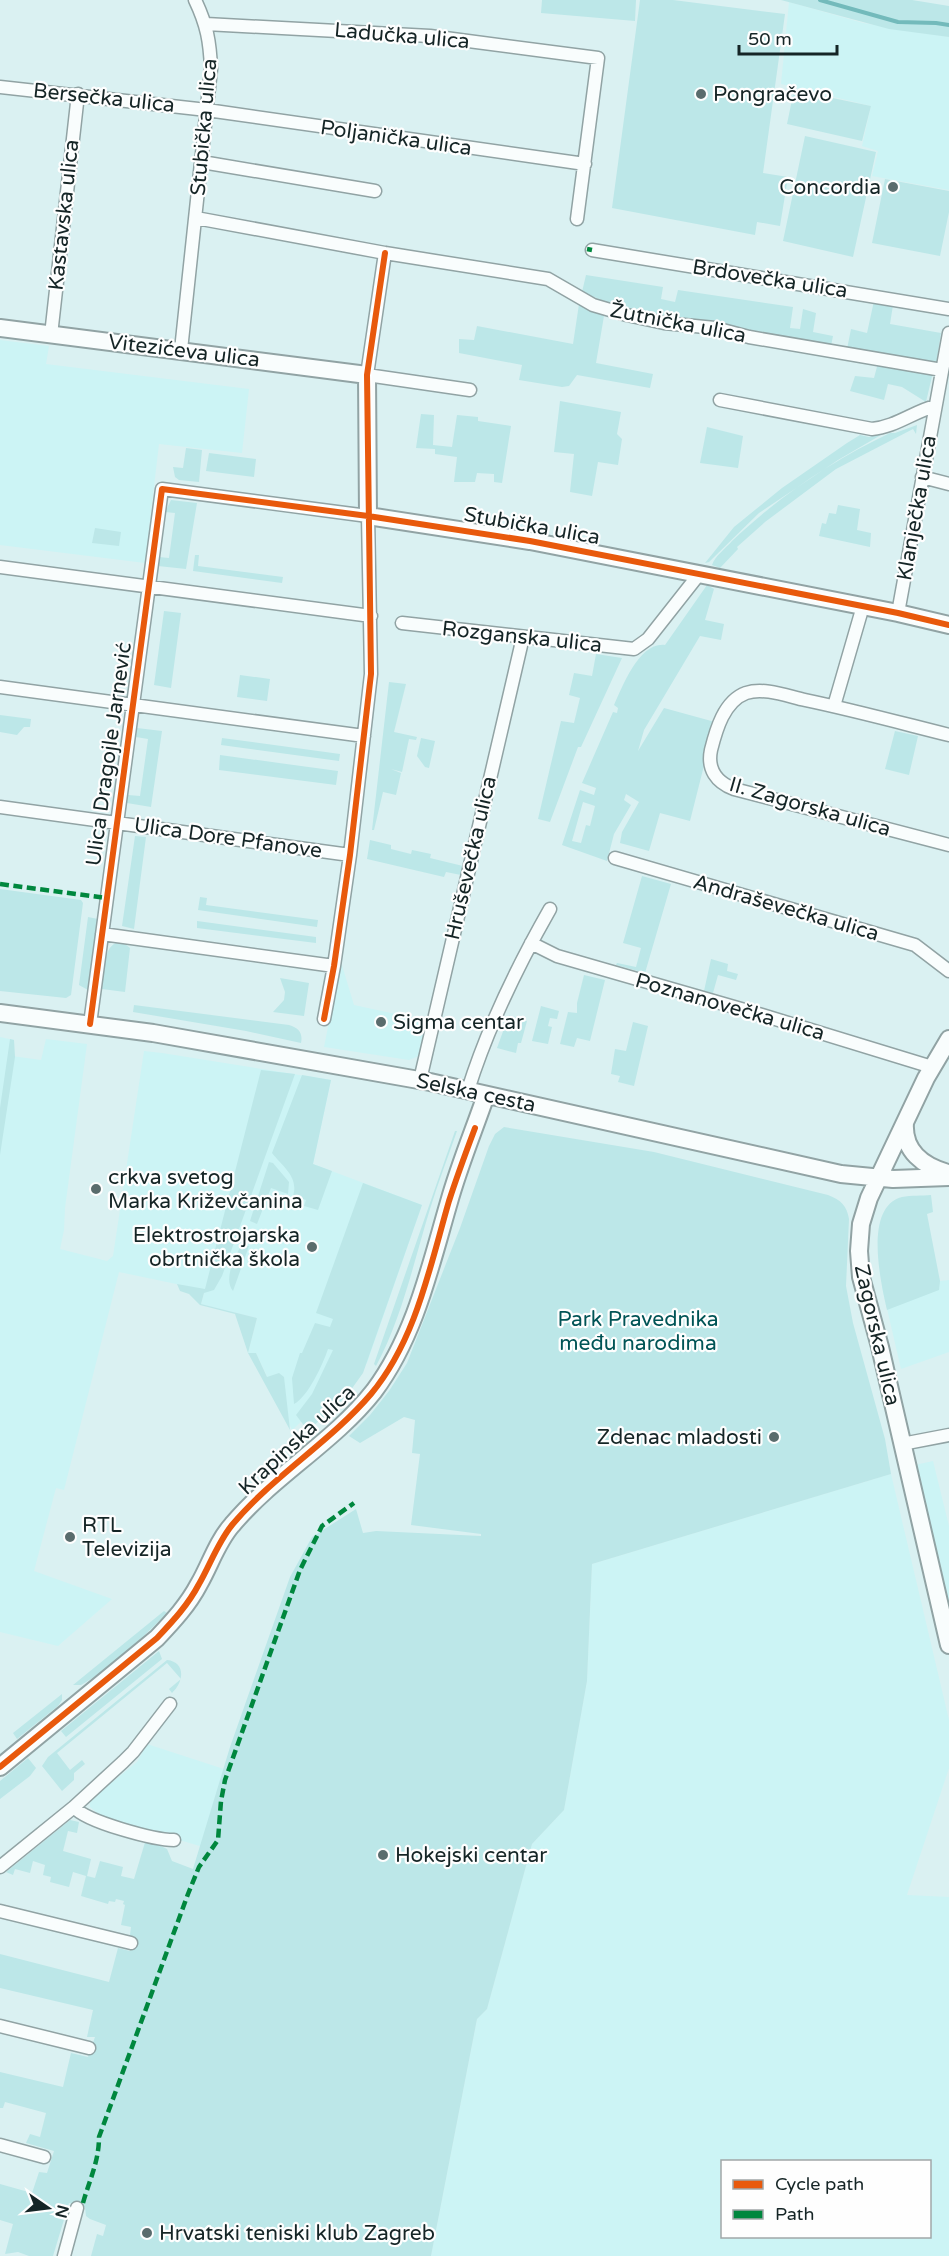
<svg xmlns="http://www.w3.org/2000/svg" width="949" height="2256" font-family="'Varela Round',sans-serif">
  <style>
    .built { fill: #ccf4f5; fill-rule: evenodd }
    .green { fill: #bce7e8; fill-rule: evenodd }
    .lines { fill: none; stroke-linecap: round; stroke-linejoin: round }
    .stream { stroke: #73babb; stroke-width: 4 }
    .street-casing { stroke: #91a3a4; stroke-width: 15 }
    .secondary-casing { stroke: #91a3a4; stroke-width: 20 }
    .street { stroke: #f9fdfd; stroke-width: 12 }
    .secondary { stroke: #f9fdfd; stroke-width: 16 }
    .quiet { stroke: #00873e; stroke-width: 4.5; stroke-dasharray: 9 4.5; stroke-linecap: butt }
    .cycleway-casing { stroke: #fefefe; stroke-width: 10 }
    .cycleway { stroke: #e8590c; stroke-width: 6 }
    .poi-dot { fill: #5a6c6d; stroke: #fefefe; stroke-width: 2 }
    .labels { text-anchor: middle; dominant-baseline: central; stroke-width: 4.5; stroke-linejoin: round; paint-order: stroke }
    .street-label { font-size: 21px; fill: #152526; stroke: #fefefe }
    .poi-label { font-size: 21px; fill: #152526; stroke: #fefefe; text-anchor: start }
    .park-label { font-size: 21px; fill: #005456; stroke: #fefefe }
  </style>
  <rect width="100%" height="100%" fill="#daf1f2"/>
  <!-- built -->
  <path class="built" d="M789,2L863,23L949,37V190L872,176L878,151L862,146L871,106L781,84Z
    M0,340L49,346L46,364L249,389L242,453L159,444L145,563L0,545Z
    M341,962L354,1005L428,1021L421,1055L409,1060L324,1047Z
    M0,1037L14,1040L12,1056L41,1060L46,1039L87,1044L65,1208L64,1230L60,1249L107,1261L113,1256L144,1051L162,1053L331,1080L313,1164L422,1205L367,1363L292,1430L256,1353H248L257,1318L201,1304L205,1290L119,1272L64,1490L56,1488L34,1571L112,1599L58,1646L0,1632Z
    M938,1274L940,1281L949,1280V1352L901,1369L882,1287Z
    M933,1461L949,1526V1610L915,1465Z
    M891,1474L949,1720V1768L907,1895L949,1897V2256H431L477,2019L487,2009L532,1844L564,1810L587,1681L592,1564ZM722,2162H930V2236H722Z
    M147,1744L227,1770L203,1847L102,1817L90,1807V1800L137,1762Z"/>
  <!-- green -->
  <path class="green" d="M542,0H636L635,21L541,13Z
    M640,0H673L785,14L763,173L788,177L780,226L757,222L755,235L612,208Z
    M781,0H912L949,6V37L889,29Z
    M794,90L871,106L862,141L787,124Z
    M805,136L876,152L853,257L783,241Z
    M885,179L949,191V212L940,256L872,243Z
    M586,275L663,287L661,299L675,302L678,290L793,307L790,328L800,329L803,309L816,313L813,332L833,336L831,346L660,318L628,311L582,292Z
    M874,301L893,305L890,324L941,333L936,365L847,349L851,329L867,333Z
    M579,304L604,316L596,363L653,374L650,388L577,375L569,386L562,387L519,380L522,365L459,353V339L474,340L477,326L573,344Z
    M878,363L933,372L926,402L902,387L888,384L884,400L850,391L855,376L874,378Z
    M560,401L621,412L617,434L622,439L618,465L598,462L592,496L570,492L574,454L554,452Z
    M421,414L434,415L433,445L452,447L457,415L478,417V421L511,426L502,483L494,482V474L477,473L475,482H454L457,457L435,454V449L416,448Z
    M917,425L916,434L913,429L836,469L765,522L737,547L738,549L720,568L712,565C715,556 725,549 732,541C778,497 833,460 890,433H895Z
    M707,427L743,436L738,468L700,463Z
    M882,432H886L838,460L759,513L709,562L705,563L734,527L782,488L847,443L860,435L869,437Z
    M186,448L202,450L199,482L179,480L175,477L173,467L183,468Z
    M209,453L256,459L254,477L206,471Z
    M171,500L197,503L186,569L158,566L159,557L169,558L175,513L165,512Z
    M838,505L860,509L857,530L871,533L870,547L819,536L822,523L826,524L829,513L836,514Z
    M95,528L121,532L119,546L92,543Z
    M195,555H199L198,566L283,577L282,583L193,571Z
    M707,585L714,589L705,620L724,624L721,640L700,636L644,730L638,751L664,708L715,722L690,821L660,813L649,851L620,843L622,832L639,802L626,794L624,800L631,805L614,834L607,861L562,845L580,790L594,795L596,788L582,783L613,712L617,713L618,708L614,705C623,686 639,642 665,645ZM583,802L595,806L590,826L586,825L581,843L572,841Z
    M164,611L181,613L171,688L154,685Z
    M596,654L622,658L581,747H578L550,822L538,819L561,721L574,723L580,698L569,695L574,673L592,676Z
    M240,675L270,679L267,701L237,697Z
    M389,682L406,684L394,732L417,737L416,740L409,739L402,772L391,769L401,773L396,795L383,792L374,830H372Z
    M0,715L31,719L30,727H24L17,735L0,732Z
    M137,728L162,731L151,807L127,803L128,795L140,796L148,739L136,737Z
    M895,731L918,736L909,775L885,769Z
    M222,738L340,754L339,761L221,745Z
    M421,738L435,741L429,768L425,767L417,756Z
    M220,755L338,771L336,785L219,770Z
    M135,836L146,837L134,929L122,926Z
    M370,840L391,845V849L411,854L412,850L431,854L430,858L463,866L461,875L446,872L444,877L367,859Z
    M642,876L671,884L645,973L616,965L617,963L636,967L641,948L623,943Z
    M0,889L81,900L83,903L71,995L66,998L0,991Z
    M200,897L207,898L206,905L318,920L317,927L198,910Z
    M88,917L98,919L88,990L79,985Z
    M197,921L316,937V943L197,928Z
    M116,943L125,944L130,948L125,992L102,989C104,976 102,949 116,943Z
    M711,959L728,964L727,971L738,974L736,980L718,975L713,993L704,991Z
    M584,975L605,980L590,1041L577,1038L574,1047L560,1044L568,1012L577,1013V1003Z
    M280,978L309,983L304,1016L273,1012L284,1000L285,992Z
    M134,1005L289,1025C299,1028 303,1033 301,1043L246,1031L133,1012Z
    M541,1006L559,1011L557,1019L550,1018L548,1026L552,1027L548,1044L532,1041Z
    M509,1015L527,1021L521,1043H518L516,1053L497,1048Z
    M633,1022L648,1026L634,1086L618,1082L620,1076L611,1074L615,1049L626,1051Z
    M10,1039L14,1040L15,1057L0,1155V1108Z
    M261,1070L295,1074L222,1276L214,1290L204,1293L201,1304L257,1318L248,1353H256L267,1377L279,1373L284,1377L290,1430L248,1353L235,1314L200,1305L189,1294L180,1291L177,1284L205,1289Z
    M302,1075L331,1080L313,1164L332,1171L318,1210L304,1206L306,1200L293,1196C299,1177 283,1167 272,1153Z
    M504,1127L654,1152L828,1195C841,1200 847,1206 849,1219L846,1286L853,1323L885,1439L891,1474L592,1564L587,1681L564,1810L532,1844L487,2009L477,2019L431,2256H91L97,2234L103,2236L106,2225L90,2219L86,2216L85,2207L69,2203L53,2256H29L18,2252L5,2254L13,2224L0,2220V2184L32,2193L39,2172L47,2173L54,2151L26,2143L30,2134L40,2137L46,2113L5,2102L3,2108H0V2072L63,2087L71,2053L88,2057L95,2037H87L93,2010L0,1988V1954L109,1982L118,1948L130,1951L133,1938L130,1935L131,1927L121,1925L125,1905L123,1904L124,1901L116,1899L115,1902L109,1901L108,1904L81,1896L86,1876L73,1872L69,1887L50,1882L51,1877L43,1875L45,1865L33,1861L30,1873L15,1869L13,1875L6,1872L70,1820L79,1822L77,1833L68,1831L63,1851L91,1859L87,1876L95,1878L100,1861L123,1867L121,1876L134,1879L146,1839L167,1849L172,1861L193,1869L230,1747L290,1577L312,1537L356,1509L363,1533L376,1531L481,1536V1534L411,1525L420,1454L412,1453L415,1420L404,1417L360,1443L349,1436L370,1415L389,1391L407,1363L460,1228L489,1146L495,1134Z
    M455,1131H457C448,1157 438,1183 430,1209C414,1261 402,1318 376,1366L374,1364Z
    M269,1162L273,1163L289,1182L288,1194L271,1188L257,1224L250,1221Z
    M363,1183L422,1205L363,1373L348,1394L308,1431L296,1415L312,1394L333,1350L328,1349C323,1364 308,1397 294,1404L292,1378L300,1353H302L315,1323L330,1327L333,1319L316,1313Z
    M931,1195L933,1212L927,1214L940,1281L939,1290L887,1310C881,1283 863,1207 902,1197C911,1195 922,1196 931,1195Z
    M242,1244L249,1246L233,1291C223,1279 235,1256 242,1244Z
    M164,1611L167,1613C147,1634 106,1672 81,1685H73Z
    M159,1651L162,1659L66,1737L61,1731Z
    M167,1660C186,1662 184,1682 172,1693L169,1689L181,1679L167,1663L57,1753L70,1770L82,1760L85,1764L74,1773V1780L62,1791L42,1766L48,1757Z
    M62,1694V1700L58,1706L17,1739L13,1733Z
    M28,1758L36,1768L30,1776L0,1799V1781Z"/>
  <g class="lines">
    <!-- stream -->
    <path class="stream" d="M820,0L898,22L936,23L949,25"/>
    <!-- street casing -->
    <g class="street-casing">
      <path id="street" d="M206,24L430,36L598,58L577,219
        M0,87L207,110L585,164
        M202,162L375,191
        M196,218L385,253L548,279L593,305L627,315L664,323L715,328L749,337L942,370
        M592,250L949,309
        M385,253L367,375L470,390
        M51,335L78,94
        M181,350L211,69C210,42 207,25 195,0
        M720,400L872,429C895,427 913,412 935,406
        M922,477L949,484
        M0,567L371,616
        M898,613L949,333
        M402,623L634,649L648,639L700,573
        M0,687L364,736
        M834,706L863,606
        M949,735C901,723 853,710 805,700C787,696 764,687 746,693C724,701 716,730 711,750C707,769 716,782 734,789L949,845
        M0,807L350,855
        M615,858L915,945L949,971
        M102,934L334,966
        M531,943L557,956L762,1015L932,1067
        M90,1024L162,489L368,516L371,674L350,855L334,966L324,1019
        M420,1080L523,637
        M468,1090C488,1026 517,967 550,909
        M902,1444L949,1435
        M74,1807C86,1822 155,1840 174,1840
        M0,1867L74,1807L123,1762L133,1752L170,1704
        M0,1911L131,1943
        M0,2026L89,2048
        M0,2145L44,2157
        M64,2256L77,2208"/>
    </g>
    <!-- secondary casing -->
    <g class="secondary-casing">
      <path id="secondary" d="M0,328L367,375L368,516L530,541L898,613L949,625
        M0,1013L153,1033L430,1082L841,1174L893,1179L949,1177
        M949,1039L926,1078L869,1198L861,1224L859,1251L861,1277L880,1347L949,1645
        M905,1123C903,1151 923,1166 948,1173
        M0,1767L157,1638C173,1621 188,1605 199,1584C210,1565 217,1542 232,1525C274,1475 334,1442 374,1391C415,1336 430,1267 449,1202C459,1166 474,1130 486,1095"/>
    </g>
    <!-- street -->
    <use href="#street" class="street"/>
    <!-- secondary -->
    <use href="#secondary" class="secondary"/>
    <!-- quiet -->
    <path class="quiet" d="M587,249L592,250
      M0,884L107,898
      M83,2203C89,2181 99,2162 99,2137L188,1894L199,1867L218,1840L221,1801L225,1780L300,1570L322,1526L354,1503"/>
    <!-- cycleway casing -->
    <g class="cycleway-casing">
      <path id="cycleway" d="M324,1019L334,966L350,855L371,674L367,375L385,253
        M90,1024L162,489L368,516L530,541L898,613L949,625
        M0,1767L157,1638C173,1621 188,1605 199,1584C210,1565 218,1542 232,1525C273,1476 330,1442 371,1394C416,1340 430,1266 449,1201C457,1176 466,1152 475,1128"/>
    </g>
    <!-- cycleway -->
    <use href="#cycleway" class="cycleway"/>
  </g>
  <!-- markers -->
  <g class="poi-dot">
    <circle cx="701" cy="94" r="6"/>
    <circle cx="893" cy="187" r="6"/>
    <circle cx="381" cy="1022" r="6"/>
    <circle cx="96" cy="1189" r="6"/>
    <circle cx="312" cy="1247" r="6"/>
    <circle cx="774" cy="1437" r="6"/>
    <circle cx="70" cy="1537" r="6"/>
    <circle cx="383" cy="1855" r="6"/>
    <circle cx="147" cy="2233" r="6"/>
  </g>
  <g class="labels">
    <!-- street labels -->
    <g class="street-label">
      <text transform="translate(402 36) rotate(5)">Ladučka ulica</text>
      <text transform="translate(104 98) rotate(6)">Bersečka ulica</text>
      <text transform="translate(204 127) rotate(-85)">Stubička ulica</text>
      <text transform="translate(396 138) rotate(8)">Poljanička ulica</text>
      <text transform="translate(64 215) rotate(-84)">Kastavska ulica</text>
      <text transform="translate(770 279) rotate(9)">Brdovečka ulica</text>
      <text transform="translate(678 323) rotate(11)">Žutnička ulica</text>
      <text transform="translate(184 351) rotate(7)">Vitezićeva ulica</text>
      <text transform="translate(917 508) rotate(-80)">Klanječka ulica</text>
      <text transform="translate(532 526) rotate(10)">Stubička ulica</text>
      <text transform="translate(522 637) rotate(6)">Rozganska ulica</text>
      <text transform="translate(109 754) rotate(-82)">Ulica Dragojle Jarnević</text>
      <text transform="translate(810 807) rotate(16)">II. Zagorska ulica</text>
      <text transform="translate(228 838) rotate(8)">Ulica Dore Pfanove</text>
      <text transform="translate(471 858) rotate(-77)">Hruševečka ulica</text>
      <text transform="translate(786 908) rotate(16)">Andraševečka ulica</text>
      <text transform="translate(730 1007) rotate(16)">Poznanovečka ulica</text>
      <text transform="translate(476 1093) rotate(12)">Selska cesta</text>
      <text transform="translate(877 1335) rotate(77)">Zagorska ulica</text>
      <text transform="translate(297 1440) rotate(-43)">Krapinska ulica</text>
    </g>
    <!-- poi labels -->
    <g class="poi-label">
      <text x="713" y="94">Pongračevo</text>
      <text x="881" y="187" text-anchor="end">Concordia</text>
      <text x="393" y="1022">Sigma centar</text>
      <text x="108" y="1177">crkva svetog<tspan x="108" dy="24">Marka Križevčanina</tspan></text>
      <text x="300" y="1235" text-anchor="end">Elektrostrojarska<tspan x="300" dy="24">obrtnička škola</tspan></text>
      <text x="762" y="1437" text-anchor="end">Zdenac mladosti</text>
      <text x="82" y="1525">RTL<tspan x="82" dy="24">Televizija</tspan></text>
      <text x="395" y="1855">Hokejski centar</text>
      <text x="159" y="2233">Hrvatski teniski klub Zagreb</text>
    </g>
    <!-- park labels -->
    <g class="park-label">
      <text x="638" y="1319">Park Pravednika<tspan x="638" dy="24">među narodima</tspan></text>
    </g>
  </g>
  <!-- legend -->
  <rect x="721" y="2160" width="210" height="78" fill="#fefefe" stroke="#a1a7a8" stroke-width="1.5"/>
  <rect x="733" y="2180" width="30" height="9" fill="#e8590c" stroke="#a1a7a8" stroke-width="1.5"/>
  <text x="775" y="2190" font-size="18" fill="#152526">Cycle path</text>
  <rect x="733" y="2210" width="30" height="9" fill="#00873e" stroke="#a1a7a8" stroke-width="1.5"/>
  <text x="775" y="2220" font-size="18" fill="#152526">Path</text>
  <!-- north arrow -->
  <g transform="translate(48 2208) rotate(104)" stroke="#fefefe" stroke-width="4.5" paint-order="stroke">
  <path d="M0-4.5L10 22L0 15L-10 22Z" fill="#152526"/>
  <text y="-9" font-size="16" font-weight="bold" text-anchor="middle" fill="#152526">N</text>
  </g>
  <!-- scale -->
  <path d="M739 45v9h98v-9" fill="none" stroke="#152526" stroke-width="3"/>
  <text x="748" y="45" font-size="18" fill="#152526" stroke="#fefefe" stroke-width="4.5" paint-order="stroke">50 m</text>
</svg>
